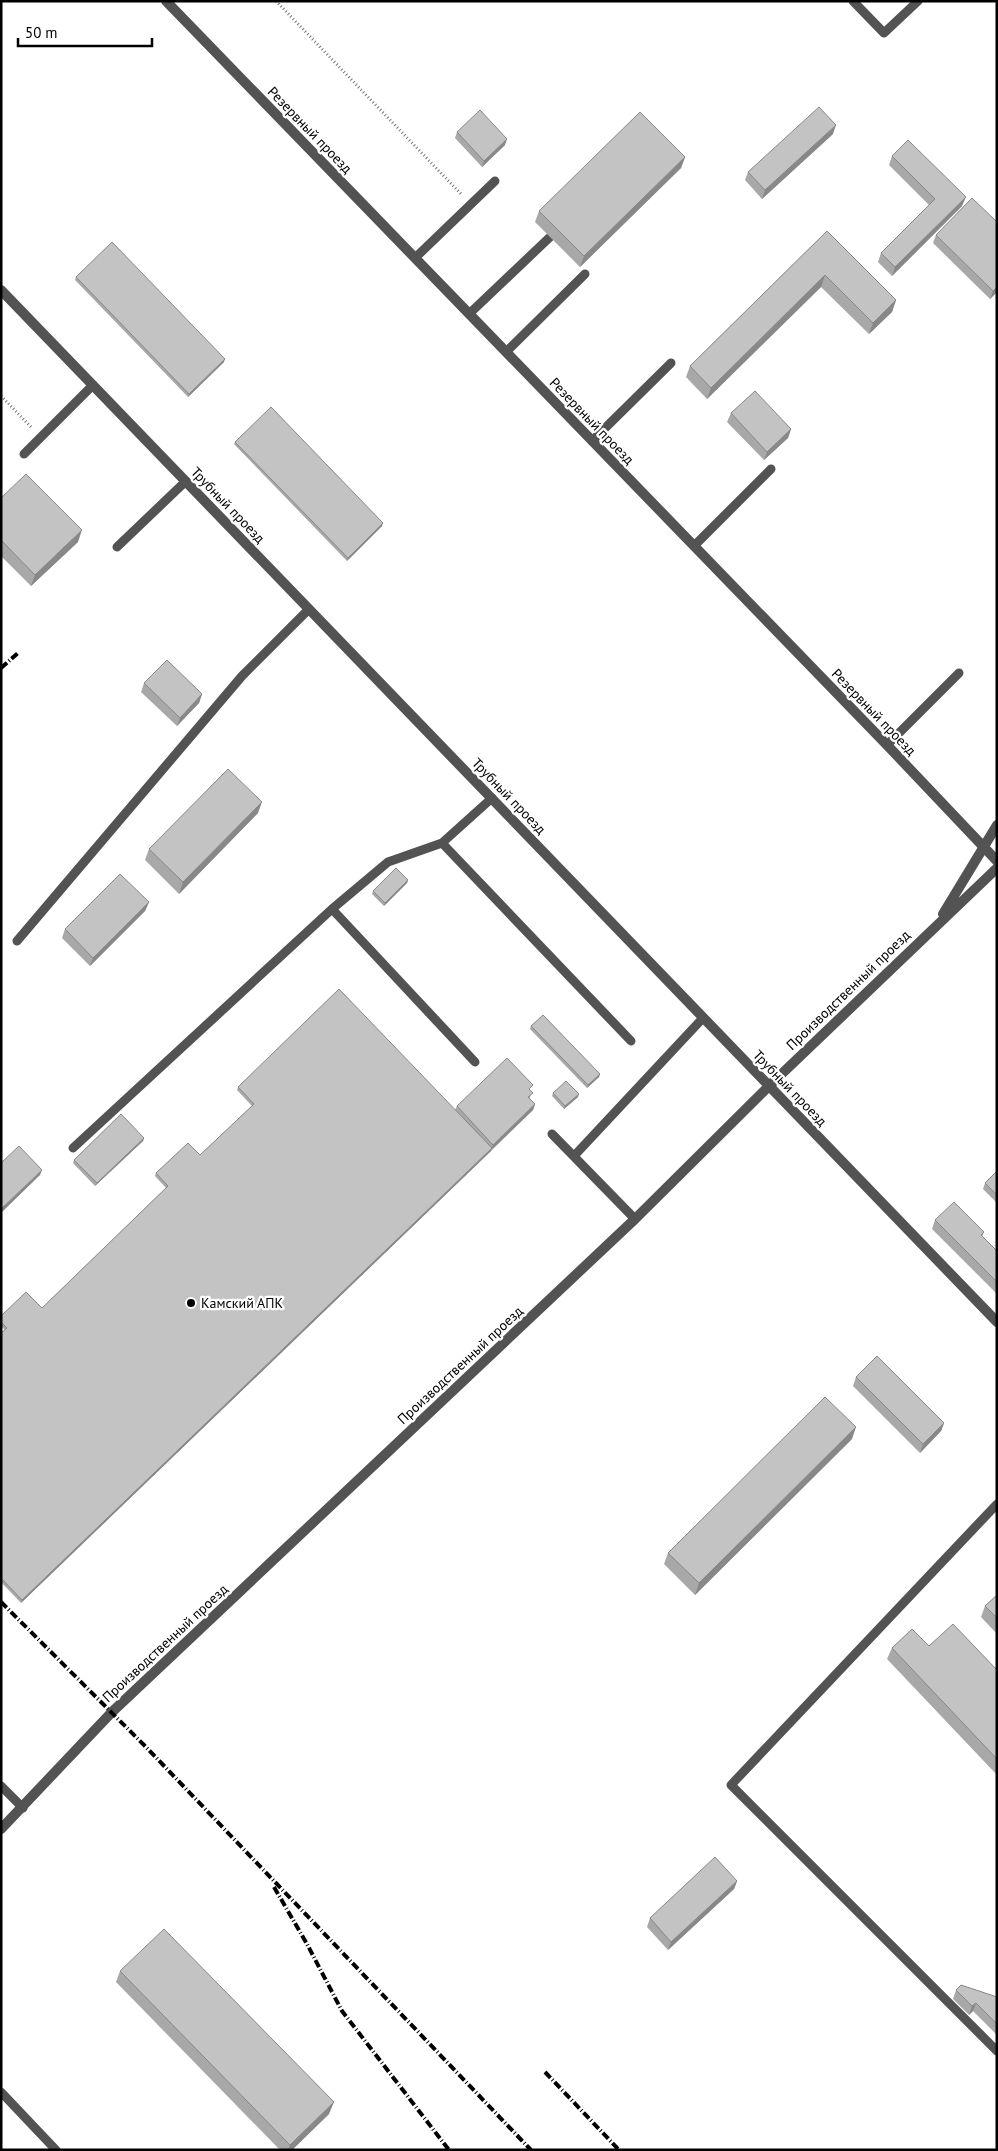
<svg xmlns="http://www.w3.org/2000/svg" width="998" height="2151" font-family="'PT Sans',sans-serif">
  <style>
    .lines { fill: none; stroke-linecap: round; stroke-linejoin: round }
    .path { stroke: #757575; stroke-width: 3; stroke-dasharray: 1 2.5; stroke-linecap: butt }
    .service { stroke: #535353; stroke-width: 9 }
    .minor { stroke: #535353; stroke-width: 10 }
    .tertiary { stroke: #535353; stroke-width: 10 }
    .rail { stroke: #000; stroke-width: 4; stroke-dasharray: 8 2.5 1 2.5; stroke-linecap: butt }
    .wall { fill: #a8a8a8 }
    .shaded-wall { fill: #888 }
    .building { fill: #c3c3c3; stroke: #888 }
    .poi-dot { fill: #000; stroke: #fff; stroke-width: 2 }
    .labels { text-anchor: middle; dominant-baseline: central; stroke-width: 4.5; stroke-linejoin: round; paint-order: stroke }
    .street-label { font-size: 14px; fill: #000; stroke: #fff }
    .poi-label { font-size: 14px; fill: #000; stroke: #fff; text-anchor: start }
  </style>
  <rect width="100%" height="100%" fill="#fff"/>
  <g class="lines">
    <!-- path -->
    <path class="path" d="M276,1L462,195
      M1,396L32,428"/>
    <!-- service -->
    <path class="service" d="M853,1L884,33L918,1
      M415,258L495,181
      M469,314L550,237
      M506,352L585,274
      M592,441L671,363
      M24,454L93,385
      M694,546L771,469
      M117,547L186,481
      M887,745L959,673
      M442,843L631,1041
      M332,909L475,1062
      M17,941L242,676L309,609
      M552,1134L635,1219
      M73,1148L332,909L388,862L442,843L492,798
      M574,1156L703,1018
      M997,1504L731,1785L997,2051
      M1,1786L23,1808
      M1,2092L56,2150"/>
    <!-- minor -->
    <path class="minor" d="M166,1L887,745L997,861"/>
    <!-- tertiary -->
    <path class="tertiary" d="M1,290L997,1322
      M943,914L997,825
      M1,1829L112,1712L635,1219L769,1086L997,868"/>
    <!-- rail -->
    <path class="rail" d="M1,668L19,652
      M1,1602L145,1746L531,2150
      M274,1887L307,1944L342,2011L449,2150
      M545,2072L619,2150"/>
  </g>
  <!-- wall -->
  <path class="wall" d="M457,132L505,145L482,167L455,138Z
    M833,134L762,199L745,180L748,172Z
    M892,156L962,206L892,276L878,262L881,253L929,205L889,165Z
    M685,157L681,168L580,267L535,222L539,211Z
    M997,222V292L990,299L933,243L936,235Z
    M827,231L896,300L892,312L869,334L821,287L707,399L686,377L690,366Z
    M76,277L224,362L188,397L75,280Z
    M731,413L791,429L788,438L764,460L727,422Z
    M235,442L382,526L347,561L234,444Z
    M1,498L78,542L31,586L1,556Z
    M144,683L202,694L199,703L177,726L141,692Z
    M258,813L179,894L145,860L149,849Z
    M408,880L407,883L384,906L372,894L373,891Z
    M149,902L145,911L90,966L62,938L65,929Z
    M531,1026L600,1074L599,1077L587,1088L530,1029Z
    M238,1087L455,1110L457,1106L531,1091L530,1099L535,1104L533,1110L491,1151L21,1603L1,1582V1333L5,1330L1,1326V1316L42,1308L166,1188L155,1176L156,1173L200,1155L252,1106L237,1090Z
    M553,1093L578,1097L564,1109L552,1096Z
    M144,1138L143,1141L95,1186L73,1163L74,1160Z
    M997,1171V1203L983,1189L985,1183Z
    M935,1220L984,1232L982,1237L997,1251V1294L932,1229Z
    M856,1377L944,1423L941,1431L920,1453L853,1386Z
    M852,1439L695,1595L664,1564L668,1553Z
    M997,1595V1634L981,1617L985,1606Z
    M929,1646L997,1670V1775L887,1659L892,1648Z
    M737,1881L734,1889L668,1950L647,1927L650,1918Z
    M120,1971L329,2114L292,2150H280L116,1982Z
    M956,1990L997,1997V2035L973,2011L969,2015L953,1999Z"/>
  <!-- shaded-wall -->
  <path class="shaded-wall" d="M836,125L833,134L762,199L765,190Z
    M507,139L505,145L482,167L484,161Z
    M685,157L681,168L580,267L584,256Z
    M966,197L962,206L892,276L895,267Z
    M825,275L821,287L707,399L711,388Z
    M997,287V292L990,299L993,291Z
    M896,300L892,312L869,334L873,323Z
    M225,359L224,362L188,397L189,394Z
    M791,429L788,438L764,460L767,452Z
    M383,523L382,526L347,561L348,558Z
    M82,530L78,542L31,586L35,575Z
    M202,694L199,703L177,726L180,718Z
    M262,802L258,813L179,894L183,882Z
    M408,880L407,883L384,906L385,903Z
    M149,902L145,911L90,966L93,958Z
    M600,1074L599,1077L587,1088L588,1085Z
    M579,1094L578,1097L564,1109L565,1106Z
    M535,1104L533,1110L491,1150L493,1145Z
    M144,1138L143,1141L95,1186L97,1183Z
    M492,1148L491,1151L21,1603L22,1600Z
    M42,1170L40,1175L1,1213V1209Z
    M944,1423L941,1431L920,1453L923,1444Z
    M856,1427L852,1439L695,1595L699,1583Z
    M737,1881L734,1889L668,1950L671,1942Z
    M976,2003L973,2011L969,2015L972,2006Z
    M334,2102L329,2114L292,2150H288L290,2145Z"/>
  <!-- building -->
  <path class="building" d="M819,107L836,125L765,190L748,172Z
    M480,110L507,139L484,161L457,132Z
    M640,112L685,157L584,256L539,211Z
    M908,140L966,197L895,267L881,253L935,199L892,156Z
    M972,198L997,222V287L993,291L936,235Z
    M827,231L896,300L873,323L825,275L711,388L690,366Z
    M112,242L225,359L189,394L76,277Z
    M755,391L791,429L767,452L731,413Z
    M271,407L383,523L348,558L235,442Z
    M26,474L82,530L35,575L1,540V498Z
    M167,660L202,694L180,718L144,683Z
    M228,769L262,802L183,882L149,849Z
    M396,868L408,880L385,903L373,891Z
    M120,874L149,902L93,958L65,929Z
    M339,989L492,1148L22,1600L1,1578V1333L7,1328L1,1322V1316L26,1292L42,1308L168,1186L156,1173L188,1143L200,1155L254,1104L238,1087Z
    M543,1015L600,1074L588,1085L531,1026Z
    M507,1058L533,1085L529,1089L533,1093L528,1097L535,1104L493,1145L457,1106Z
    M566,1081L579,1094L565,1106L553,1093Z
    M121,1114L144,1138L97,1183L74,1160Z
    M19,1146L42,1170L1,1209V1163Z
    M997,1171V1195L985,1183Z
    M954,1202L984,1232L981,1235L997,1251V1282L935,1220Z
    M877,1356L944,1423L923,1444L856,1377Z
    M825,1397L856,1427L699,1583L668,1553Z
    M997,1595V1618L985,1606Z
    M953,1624L997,1670V1759L892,1648L912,1629L929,1646Z
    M715,1857L737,1881L671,1942L650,1918Z
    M164,1929L334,2102L290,2145L120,1971Z
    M961,1985L997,1997V2024L976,2003L972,2006L956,1990Z"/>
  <!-- markers -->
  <circle class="poi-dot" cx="191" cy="1303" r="5"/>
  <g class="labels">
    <!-- street labels -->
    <g class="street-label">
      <text transform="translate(310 130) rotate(46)">Резервный проезд</text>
      <text transform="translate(592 421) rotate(46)">Резервный проезд</text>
      <text transform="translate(228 505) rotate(46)">Трубный проезд</text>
      <text transform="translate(874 712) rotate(46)">Резервный проезд</text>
      <text transform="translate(509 796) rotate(46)">Трубный проезд</text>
      <text transform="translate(848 990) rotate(-44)">Производственный проезд</text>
      <text transform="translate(790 1088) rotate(46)">Трубный проезд</text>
      <text transform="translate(460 1365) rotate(-43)">Производственный проезд</text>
      <text transform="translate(165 1643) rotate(-43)">Производственный проезд</text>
    </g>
    <!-- poi labels -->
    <g class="poi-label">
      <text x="201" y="1303">Камский АПК</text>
    </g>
  </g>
  <!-- border -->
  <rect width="998" height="2151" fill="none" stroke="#000000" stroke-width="5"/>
  <!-- scale -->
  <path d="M18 38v8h134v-8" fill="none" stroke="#000000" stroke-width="2.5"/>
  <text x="25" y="38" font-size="15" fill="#000000" stroke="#ffffff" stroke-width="4" paint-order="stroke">50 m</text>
</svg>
